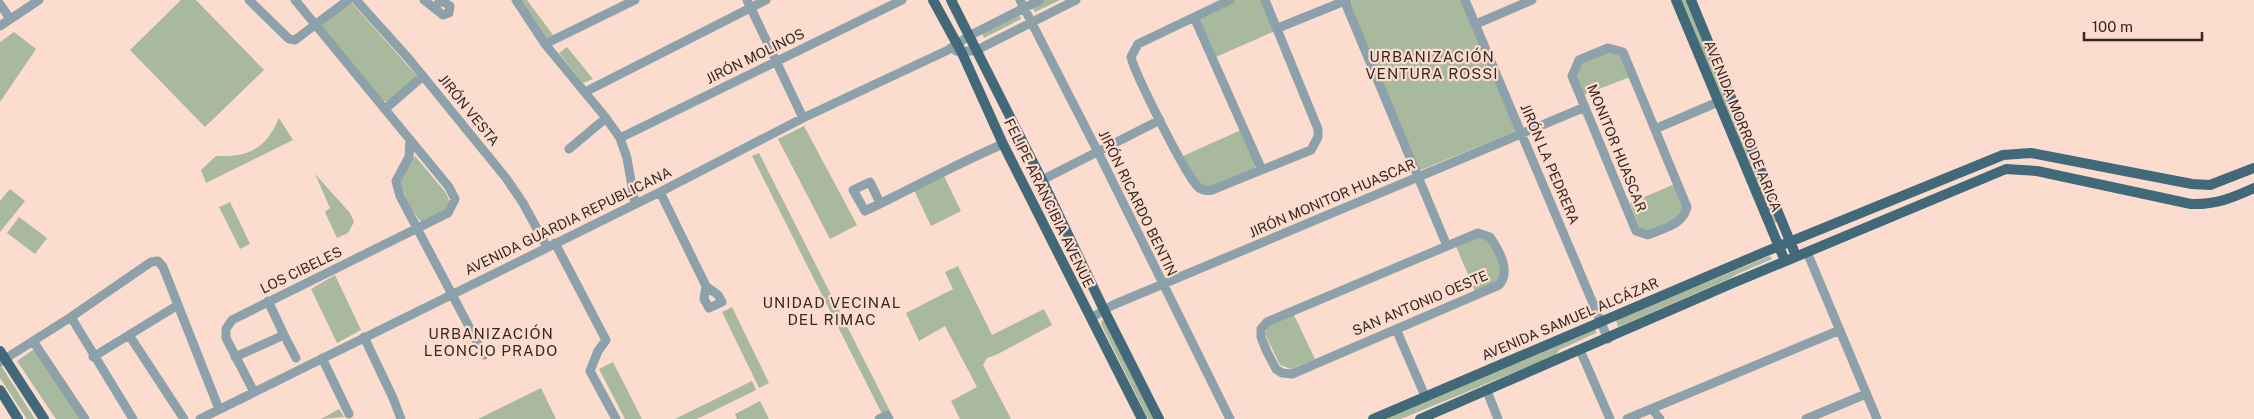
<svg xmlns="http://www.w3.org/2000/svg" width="2254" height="419" font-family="'Public Sans',sans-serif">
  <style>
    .green { fill: #a8b99e }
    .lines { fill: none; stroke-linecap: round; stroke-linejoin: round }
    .minor { stroke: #8ca1aa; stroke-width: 9 }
    .major { stroke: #416979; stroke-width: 10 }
    .labels { text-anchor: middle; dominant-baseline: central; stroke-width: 4.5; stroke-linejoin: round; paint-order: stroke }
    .street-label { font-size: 14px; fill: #372922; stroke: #fbdccf }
    .neighbourhood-label { font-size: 15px; letter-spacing: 1px; fill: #372922; stroke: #fbdccf }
  </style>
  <rect width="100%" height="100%" fill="#fbdccf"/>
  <!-- green -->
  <path class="green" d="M181,0H196L264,70L205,127L130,50Z
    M518,0H527L553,35L545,40Z
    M1046,0H1060L1035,12L1032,7Z
    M1234,0H1262L1275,31L1216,57L1199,20L1201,17Z
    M1353,0H1463L1516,131L1421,170L1418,169L1349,4Z
    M1681,0H1688L1778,222L1772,224Z
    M351,2L416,75L415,79L389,101H383L321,27L323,21Z
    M1019,14L1021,19L984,38L982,33Z
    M14,32L36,49L0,102V42Z
    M567,47L593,79L583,83L559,53Z
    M1604,51L1621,53L1630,77L1583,95L1574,75L1577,66Z
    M279,118L293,140L206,183L201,170L216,156C249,157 266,149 279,118Z
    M804,126L857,225L830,239L778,139Z
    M1241,130L1256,166L1255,169L1206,188L1198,184L1183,156Z
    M759,153L890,411L882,414L752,156Z
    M415,156L446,193L449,200L446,209L423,223C416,220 399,187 401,178C402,175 413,159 415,156Z
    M315,174L350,213L354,222L348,233L337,238L325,212L330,208Z
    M944,176L961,211L931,226L914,190Z
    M1675,184L1684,208L1679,218L1648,232L1640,229L1630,203Z
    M10,189L25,201L0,232V201Z
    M230,202L250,244L240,249L219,207Z
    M19,217L47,238L35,254L7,233Z
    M1486,235L1502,268L1498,283L1475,291L1455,244Z
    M1770,256L1772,259L1735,275L1729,279L1618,327L1616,320Z
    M958,266L992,335L1044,309L1052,325L998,354L987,358L983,365L1011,419H960L951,401L977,387L945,326L919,341L906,313L953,289L945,272Z
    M335,275L361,330L337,343L311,289Z
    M732,307L769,383L759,388L722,312Z
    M1292,311L1315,359L1291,369L1280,365L1265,334L1269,324Z
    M1102,320L1105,321L1155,419H1148L1101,324Z
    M1594,329L1596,330V333L1559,350L1556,355L1401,419H1380Z
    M34,349L81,419H56L17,361Z
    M613,362L642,419H625L599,369Z
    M0,364L35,419H27L0,378Z
    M752,381L756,390L697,419H675Z
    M541,388L556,419H478Z
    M760,401L769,419H737L735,414Z
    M339,409L344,417L321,419Z"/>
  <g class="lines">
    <!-- minor -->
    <path class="minor" d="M249,0L289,39L295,40L348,0
      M356,0L409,59L506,178L523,203L547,247
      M424,0L443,15L449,13L450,6L442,1L439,2L436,8
      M516,0L545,44L606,118L620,138L627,158L635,204
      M747,0L803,118
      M1020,0L1098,152L1230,419
      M1230,0L1138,44L1131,57C1135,74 1186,176 1198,187C1202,191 1207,191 1212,190L1311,150L1318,137V129L1265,0
      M1344,0L1447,246
      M1465,0L1608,339
      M0,4L10,19
      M1194,17L1262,170
      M1476,24L1532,0
      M0,26L39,0
      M1278,28L1347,0
      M545,44L635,0
      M1608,48L1623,52L1687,207C1683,225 1664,228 1648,235L1636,231L1572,76L1579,60Z
      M956,51H975L1076,0
      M585,92L766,0
      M385,109L423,76
      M1655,129L1718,102
      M620,138L902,0
      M410,140L409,157L396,181L400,196L484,355
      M569,149L606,118
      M1042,180L1160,120
      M660,192L706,286L718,295L722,302L709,308L704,299L706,286
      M880,203L870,182L853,190L865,211C911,189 956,164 1003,144
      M1478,233L1490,237C1499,250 1511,272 1499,285L1292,374L1282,373L1276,369L1267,352L1261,337V329L1267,322Z
      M555,243L606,340L598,351L590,371L616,419
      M1807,252L1877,419
      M268,301L284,335
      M71,317L133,419
      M1091,318L1113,305L1585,107
      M1396,329L1425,396
      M129,335L184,419
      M364,337L393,398L401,419
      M33,341L85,419
      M1580,350L1610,419
      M93,357L178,305
      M235,357L284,335L296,358
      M322,358L349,414
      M0,362L71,317L151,262L158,261L163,267L219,409
      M1487,391L1498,419
      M254,392L226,338V329L232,320L448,213L455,199L449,187L295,0
      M1652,409L1660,419
      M200,419L660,192L803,118L948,50L969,36L1040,0
      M879,419L887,415L889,419
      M1627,419L1840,330
      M1806,419L1866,394"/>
    <!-- major -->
    <path class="major" d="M933,0L962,53L1003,144L1142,419
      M951,0L1042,180L1104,310L1159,419
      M1676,0L1785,261
      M1691,0L1796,256
      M0,351L44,419
      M0,390L18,419
      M1373,419L1767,251L2003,155L2031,153L2192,184L2210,185L2254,168
      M1420,419L1733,283L2006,169L2037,171L2191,204C2215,205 2232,198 2254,188"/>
  </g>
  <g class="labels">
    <!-- street labels -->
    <g class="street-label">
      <text transform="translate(755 56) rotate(-26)">JIRÓN MOLINOS</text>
      <text transform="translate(469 110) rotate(51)">JIRÓN VESTA</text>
      <text transform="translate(1743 126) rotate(68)">AVENIDA MORRO DE ARICA</text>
      <text transform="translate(1617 148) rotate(68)">MONITOR HUASCAR</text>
      <text transform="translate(1550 164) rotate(67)">JIRÓN LA PEDRERA</text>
      <text transform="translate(1332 198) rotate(-23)">JIRÓN MONITOR HUASCAR</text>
      <text transform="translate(1049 203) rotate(64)">FELIPE ARANCIBIA AVENUE</text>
      <text transform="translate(1138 203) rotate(64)">JIRÓN RICARDO BENTIN</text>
      <text transform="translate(568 221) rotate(-26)">AVENIDA GUARDIA REPUBLICANA</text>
      <text transform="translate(301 270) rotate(-26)">LOS CIBELES</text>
      <text transform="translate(1420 303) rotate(-23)">SAN ANTONIO OESTE</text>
      <text transform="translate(1570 319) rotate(-23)">AVENIDA SAMUEL ALCÁZAR</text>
    </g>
    <!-- neighbourhood labels -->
    <g class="neighbourhood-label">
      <text x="1432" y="56">URBANIZACIÓN<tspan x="1432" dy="17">VENTURA ROSSI</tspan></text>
      <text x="832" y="302">UNIDAD VECINAL<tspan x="832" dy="17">DEL RIMAC</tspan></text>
      <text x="491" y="333">URBANIZACIÓN<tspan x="491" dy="17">LEONCIO PRADO</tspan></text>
    </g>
  </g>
  <!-- scale -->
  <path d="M2084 32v8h118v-8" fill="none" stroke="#372922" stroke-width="2.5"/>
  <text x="2092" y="32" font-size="15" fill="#372922" stroke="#fbdccf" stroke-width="4" paint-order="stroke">100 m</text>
</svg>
